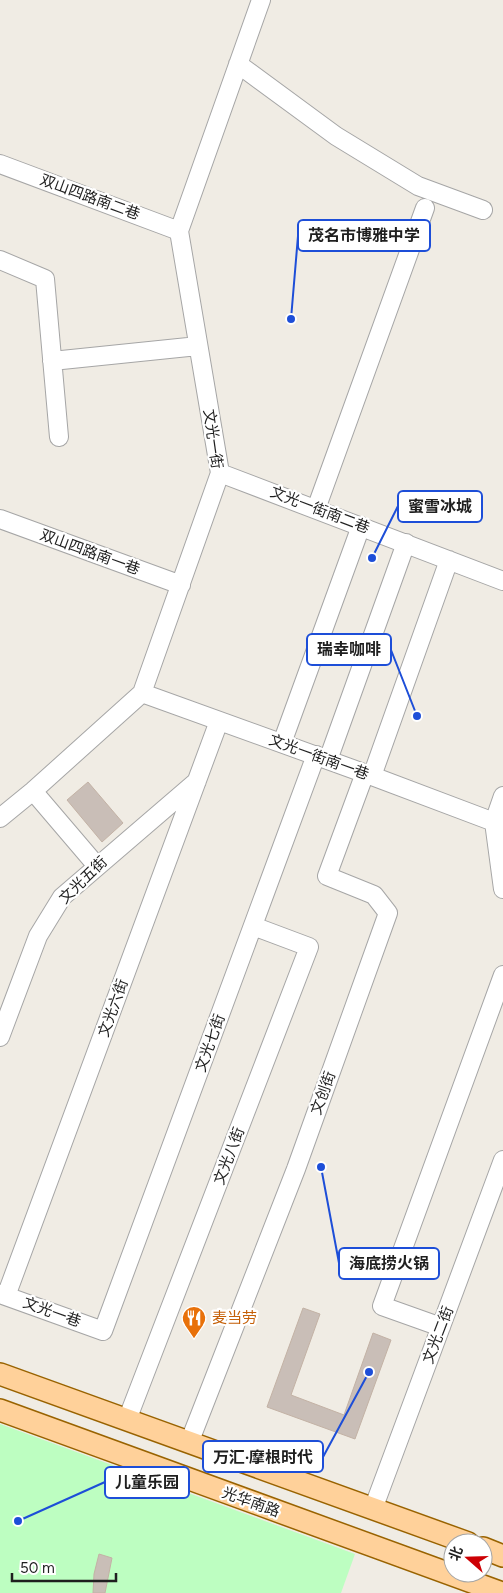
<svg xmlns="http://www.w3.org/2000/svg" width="503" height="1593" font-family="Figtree,'Noto Sans SC',sans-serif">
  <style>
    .park { fill: #bdfec1 }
    .building { fill: #c9beb7; stroke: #c3b2a5 }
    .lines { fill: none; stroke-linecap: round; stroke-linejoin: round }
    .minor-casing { stroke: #a6a6a6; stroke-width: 20 }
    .major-casing { stroke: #996300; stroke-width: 24 }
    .minor { stroke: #fff; stroke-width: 18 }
    .major { stroke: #ffd19a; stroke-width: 21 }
    .labels { text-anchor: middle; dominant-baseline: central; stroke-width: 4.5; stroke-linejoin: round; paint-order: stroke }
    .street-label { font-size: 15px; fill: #1f1f1f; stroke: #fff }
    .food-label { font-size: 15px; fill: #c56008; stroke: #fff; text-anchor: start }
    .leader { fill: none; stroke: #1d4ed8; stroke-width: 2 }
    .callout-dot { fill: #1d4ed8; stroke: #fff; stroke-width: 2 }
    .callout { fill: #fff; stroke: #1d4ed8; stroke-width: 2 }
    .callout-label { font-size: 16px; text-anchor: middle; font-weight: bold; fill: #1f1f1f }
  </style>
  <rect width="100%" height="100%" fill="#f0ece4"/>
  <!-- park -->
  <path class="park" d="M0,1424L355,1554L341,1593H0Z"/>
  <!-- building -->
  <path class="building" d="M88,782L123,823L102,842L67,800Z
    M303,1308L320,1314L291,1395L344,1415L373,1333L391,1340L355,1439L267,1407Z
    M99,1554L112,1558L105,1593H93L94,1574Z"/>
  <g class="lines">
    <!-- minor casing -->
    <g class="minor-casing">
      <path id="minor" d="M238,64L336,136L418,186L483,210
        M0,164L179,231
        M0,260L45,279L59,437
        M52,361L198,346
        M220,473L503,581
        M316,509L425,208
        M0,519L181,585
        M142,693L372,776L494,822
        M282,743L361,526
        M328,760L406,543
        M372,776L449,560
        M33,791L97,866
        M503,796L494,822L503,889
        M0,818L33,791L142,693L220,473L179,231L261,0
        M0,1037L38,936L62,897L197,781
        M0,1294L103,1331L316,755
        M6,1296L219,721
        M441,1327L382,1306L503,975
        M127,1420L309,947L253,926
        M189,1443L296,1169L388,913L374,895L327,876L365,773
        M373,1509L503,1160"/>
    </g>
    <!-- major casing -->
    <g class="major-casing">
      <path id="major" d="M0,1374L468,1543
        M0,1410L502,1593
        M483,1548L503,1556"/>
    </g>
    <!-- minor -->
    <use href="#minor" class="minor"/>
    <!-- major -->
    <use href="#major" class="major"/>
  </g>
  <!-- icons -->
  <defs>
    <g id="restaurant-pin" transform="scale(1.25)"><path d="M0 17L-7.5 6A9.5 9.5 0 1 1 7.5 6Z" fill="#e8710a" stroke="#fff"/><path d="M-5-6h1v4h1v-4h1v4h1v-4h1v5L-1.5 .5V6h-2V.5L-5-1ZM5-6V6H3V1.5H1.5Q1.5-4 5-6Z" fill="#fff"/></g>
  </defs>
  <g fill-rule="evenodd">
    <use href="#restaurant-pin" x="194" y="1318"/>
  </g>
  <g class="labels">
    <!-- street labels -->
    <g class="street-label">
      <text transform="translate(90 197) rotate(20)">双山四路南二巷</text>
      <text transform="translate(213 439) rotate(82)">文光一街</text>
      <text transform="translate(320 510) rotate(21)">文光一街南二巷</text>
      <text transform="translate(90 552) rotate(20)">双山四路南一巷</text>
      <text transform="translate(319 757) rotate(20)">文光一街南一巷</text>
      <text transform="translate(83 880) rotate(-44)">文光五街</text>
      <text transform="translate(113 1008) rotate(-70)">文光六街</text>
      <text transform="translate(210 1043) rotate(-70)">文光七街</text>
      <text transform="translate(323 1093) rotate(-70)">文创街</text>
      <text transform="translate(229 1156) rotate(-69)">文光八街</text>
      <text transform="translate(52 1312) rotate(20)">文光一巷</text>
      <text transform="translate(438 1335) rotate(-69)">文光二街</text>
      <text transform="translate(251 1502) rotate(20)">光华南路</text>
    </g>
    <!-- food labels -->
    <g class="food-label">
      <text x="212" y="1318">麦当劳</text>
    </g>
  </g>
  <!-- callouts -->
  <path class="leader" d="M291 319L298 236M372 558L398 506M417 716L391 650M321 1167L339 1263M369 1372L323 1457M18 1521L105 1482"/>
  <g class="callout-dot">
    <circle cx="291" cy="319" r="5"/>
    <circle cx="372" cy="558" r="5"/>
    <circle cx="417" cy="716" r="5"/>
    <circle cx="321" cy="1167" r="5"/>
    <circle cx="369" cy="1372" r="5"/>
    <circle cx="18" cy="1521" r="5"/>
  </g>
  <g class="callout">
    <rect x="298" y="220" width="132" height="31" rx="5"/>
    <rect x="398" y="491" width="84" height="31" rx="5"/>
    <rect x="307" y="634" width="84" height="31" rx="5"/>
    <rect x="339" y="1248" width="100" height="31" rx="5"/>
    <rect x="203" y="1441" width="120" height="31" rx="5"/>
    <rect x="105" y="1467" width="84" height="31" rx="5"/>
  </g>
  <g class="callout-label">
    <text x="364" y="241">茂名市博雅中学</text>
    <text x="440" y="512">蜜雪冰城</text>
    <text x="349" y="655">瑞幸咖啡</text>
    <text x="389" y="1269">海底捞火锅</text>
    <text x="263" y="1463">万汇·摩根时代</text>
    <text x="147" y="1488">儿童乐园</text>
  </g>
  <!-- north arrow -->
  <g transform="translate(468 1558) rotate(290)"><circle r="24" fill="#ffffff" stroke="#a5a5a5"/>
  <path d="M0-4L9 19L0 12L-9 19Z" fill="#cd0004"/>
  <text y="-8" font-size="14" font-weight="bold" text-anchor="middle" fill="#1f1f1f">北</text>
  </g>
  <!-- scale -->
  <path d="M12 1573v8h104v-8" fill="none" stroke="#1f1f1f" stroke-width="2.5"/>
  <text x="20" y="1573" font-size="15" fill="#1f1f1f" stroke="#ffffff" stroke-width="4" paint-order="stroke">50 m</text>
</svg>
